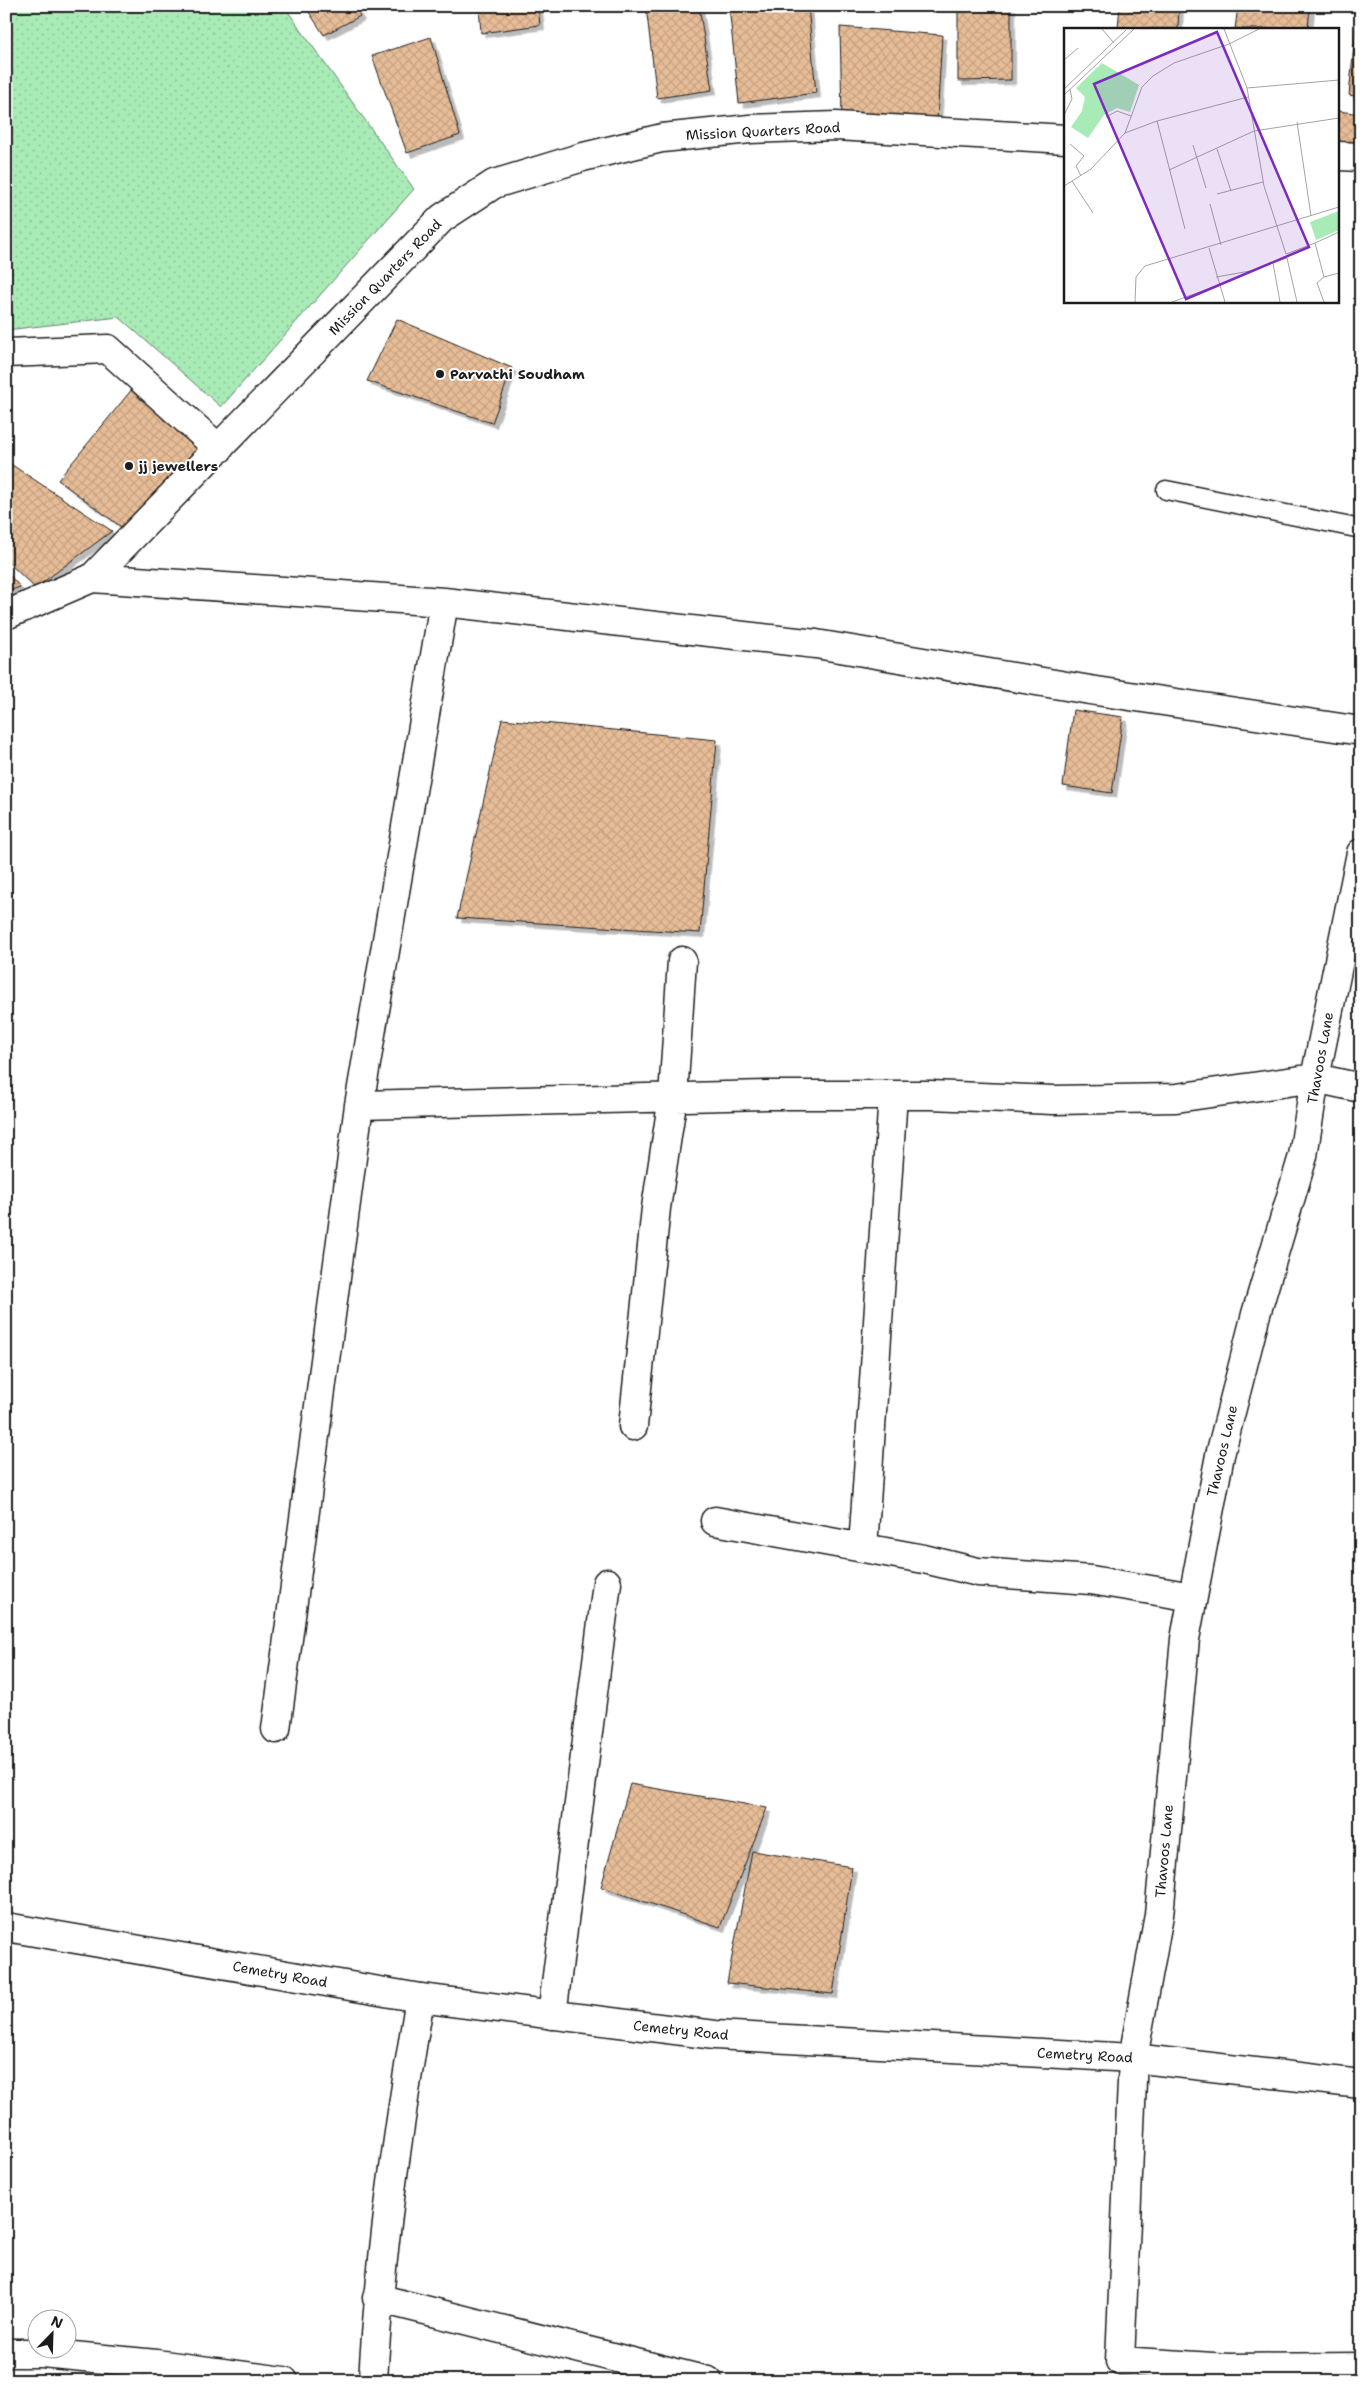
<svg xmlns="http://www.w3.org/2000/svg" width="1367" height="2387" font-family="'Shantell Sans',sans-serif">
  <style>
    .grass { fill: url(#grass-dots); stroke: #628469 }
    .building { fill: url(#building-cross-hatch); stroke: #1c1c1c; filter: url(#shadow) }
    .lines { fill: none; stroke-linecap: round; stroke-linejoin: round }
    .service-casing { stroke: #1c1c1c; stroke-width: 21 }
    .minor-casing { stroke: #1c1c1c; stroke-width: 31 }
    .tertiary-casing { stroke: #1c1c1c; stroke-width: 31 }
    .service { stroke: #fff; stroke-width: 18 }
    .minor { stroke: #fff; stroke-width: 28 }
    .tertiary { stroke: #fff; stroke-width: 28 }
    .poi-dot { fill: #1c1c1c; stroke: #fff; stroke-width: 2 }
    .labels { text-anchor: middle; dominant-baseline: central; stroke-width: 4; stroke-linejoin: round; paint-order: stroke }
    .street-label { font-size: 14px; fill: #1c1c1c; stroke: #fff }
    .poi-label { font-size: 14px; font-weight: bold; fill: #1c1c1c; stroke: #fff; text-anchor: start }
    .inset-road { fill: none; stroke: #a4a4a4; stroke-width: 1 }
    .view { fill: #7b2cbf; fill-opacity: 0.15; stroke: #7b2cbf; stroke-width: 2.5 }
    .inset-edge { fill: none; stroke: #1c1c1c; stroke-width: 2.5 }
  </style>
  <defs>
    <pattern id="grass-dots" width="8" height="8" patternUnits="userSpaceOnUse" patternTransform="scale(1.25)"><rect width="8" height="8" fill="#a8ebb6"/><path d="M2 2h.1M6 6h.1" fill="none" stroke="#90c99c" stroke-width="1.8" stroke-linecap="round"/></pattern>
    <pattern id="building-cross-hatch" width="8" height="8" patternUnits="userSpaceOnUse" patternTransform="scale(1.25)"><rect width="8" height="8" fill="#e7bd97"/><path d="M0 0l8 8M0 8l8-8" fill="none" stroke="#c6a282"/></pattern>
    <filter id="shadow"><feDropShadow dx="4.5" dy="4.5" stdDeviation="0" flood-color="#0004"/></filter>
  </defs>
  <rect width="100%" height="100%" fill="#fff"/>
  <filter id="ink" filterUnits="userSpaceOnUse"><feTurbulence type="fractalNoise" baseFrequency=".02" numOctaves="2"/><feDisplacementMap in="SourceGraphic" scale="10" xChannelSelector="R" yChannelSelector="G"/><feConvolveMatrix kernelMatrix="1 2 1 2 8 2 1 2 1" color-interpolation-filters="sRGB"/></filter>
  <g filter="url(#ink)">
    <!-- grass -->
    <path class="grass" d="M6,6H284L414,189L221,407L119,317L6,330Z"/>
    <!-- building -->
    <path class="building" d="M305,6H354L360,16L324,35Z
      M479,6H538L540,25L481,33Z
      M646,6H699L712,90L657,98Z
      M729,6H808L816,93L739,103Z
      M958,6H1011V80L958,81Z
      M1120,6H1179L1178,29L1118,28Z
      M1238,6H1310L1308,29H1235Z
      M1358,6H1361V97L1349,95Z
      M840,27L942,35L937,122L842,118Z
      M431,37L460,135L407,153L372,56Z
      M1338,111L1361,114V150L1338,149Z
      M397,319L512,368L492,423L367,381Z
      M133,388L203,453L124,529L58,480Z
      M6,461L112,531L35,588L6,560Z
      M6,572L20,587L6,592Z
      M1073,710L1123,717L1112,793L1063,786Z
      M502,719L717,740L700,933L457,918Z
      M630,1784L767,1808L720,1927L601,1887Z
      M752,1851L852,1867L833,1994L727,1983Z"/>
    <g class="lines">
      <!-- service casing -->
      <g class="service-casing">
        <path id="service" d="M1166,490L1361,529"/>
      </g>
      <!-- minor casing -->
      <g class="minor-casing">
        <path id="minor" d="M6,353L108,349L219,449
          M92,578L444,602L359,1105L276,1729
          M444,602L816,644L1090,690L1361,731
          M1361,853L1315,1078L1303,1156L1256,1314L1220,1455L1185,1639L1159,1915L1133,2058L1120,2361L1228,2368L1361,2367
          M359,1105L767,1095H930L1053,1100L1176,1098L1315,1078L1361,1088
          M633,1426L656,1208L673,1097L682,961
          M715,1521L924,1559L978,1572L1091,1580L1193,1597
          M863,1548L893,1095
          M552,2015L607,1583
          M377,2298L708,2381
          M6,2353H42L156,2364L284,2381
          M373,2381C380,2252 399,2125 420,1998"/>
      </g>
      <!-- tertiary casing -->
      <g class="tertiary-casing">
        <path id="tertiary" d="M1338,156L1361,157
          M6,615L92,578L442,218L494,184L583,157L662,138L750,129L836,126L1066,139
          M6,1927L420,1998L715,2035L1133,2058L1361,2084"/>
      </g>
      <!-- service -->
      <use href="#service" class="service"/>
      <!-- minor -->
      <use href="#minor" class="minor"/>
      <!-- tertiary -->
      <use href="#tertiary" class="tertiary"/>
    </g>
  </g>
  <!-- markers -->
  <g class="poi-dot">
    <circle cx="440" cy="374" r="5"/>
    <circle cx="129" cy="466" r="5"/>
  </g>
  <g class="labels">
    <!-- street labels -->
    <g class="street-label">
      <text transform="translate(763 131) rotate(-3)">Mission Quarters Road</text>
      <text transform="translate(385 277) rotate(-46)">Mission Quarters Road</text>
      <text transform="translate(1320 1058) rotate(-80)">Thavoos Lane</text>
      <text transform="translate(1222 1451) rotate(-77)">Thavoos Lane</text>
      <text transform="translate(1164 1851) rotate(-85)">Thavoos Lane</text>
      <text transform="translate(280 1974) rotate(10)">Cemetry Road</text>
      <text transform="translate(681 2030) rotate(6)">Cemetry Road</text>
      <text transform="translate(1085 2055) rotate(3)">Cemetry Road</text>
    </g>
    <!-- poi labels -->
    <g class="poi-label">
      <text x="450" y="374">Parvathi Soudham</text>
      <text x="139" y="466">jj jewellers</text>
    </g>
  </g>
  <!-- overview -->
  <g transform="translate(1064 28)">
    <rect width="275" height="275" fill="#fff"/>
    <path d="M38,35L75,57L66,84L53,80L40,87L24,110L7,99L18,83L21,69L12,60Z" fill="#a8ebb6"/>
    <path d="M275,183V202L252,212L246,194Z" fill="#a8ebb6"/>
    <path class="inset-road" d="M38,1L50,15M160,1L183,60L200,158L222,226L251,215L260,249L275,245M0,32L14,20M183,60L275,52M0,61L62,2M0,67L70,1M0,87L8,71L6,61M42,89L53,83L67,88M93,93L184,69M233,94L247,188M61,105L93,93L121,201M6,116L20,128L12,138L17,148M129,117L142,160M153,121L167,163M105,142L190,103L275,90M8,153L29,185M0,158L27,141L61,105L78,59L89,48L110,35L165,16L195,1M153,166L199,154M146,176L157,217M251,215L275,204M145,220L161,274M223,230L233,274M209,235L216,274M152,249L186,243L223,230M71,274L72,249L81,238L275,179M108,274L155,257M260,274L253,255L260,249"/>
    <path class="view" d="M153,4L245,219L122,271L30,56Z"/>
    <rect width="275" height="275" class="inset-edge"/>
  </g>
  <!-- margin -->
  <rect width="1367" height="2387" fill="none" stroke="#fff" stroke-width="25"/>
  <rect x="12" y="12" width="1342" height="2362" fill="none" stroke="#1c1c1c" stroke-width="2" filter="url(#ink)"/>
  <!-- north arrow -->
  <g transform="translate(52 2334) rotate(23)"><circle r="24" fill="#ffffff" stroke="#a4a4a4"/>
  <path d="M0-4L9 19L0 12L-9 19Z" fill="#1c1c1c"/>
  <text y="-8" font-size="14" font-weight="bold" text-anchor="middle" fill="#1c1c1c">N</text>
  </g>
</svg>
